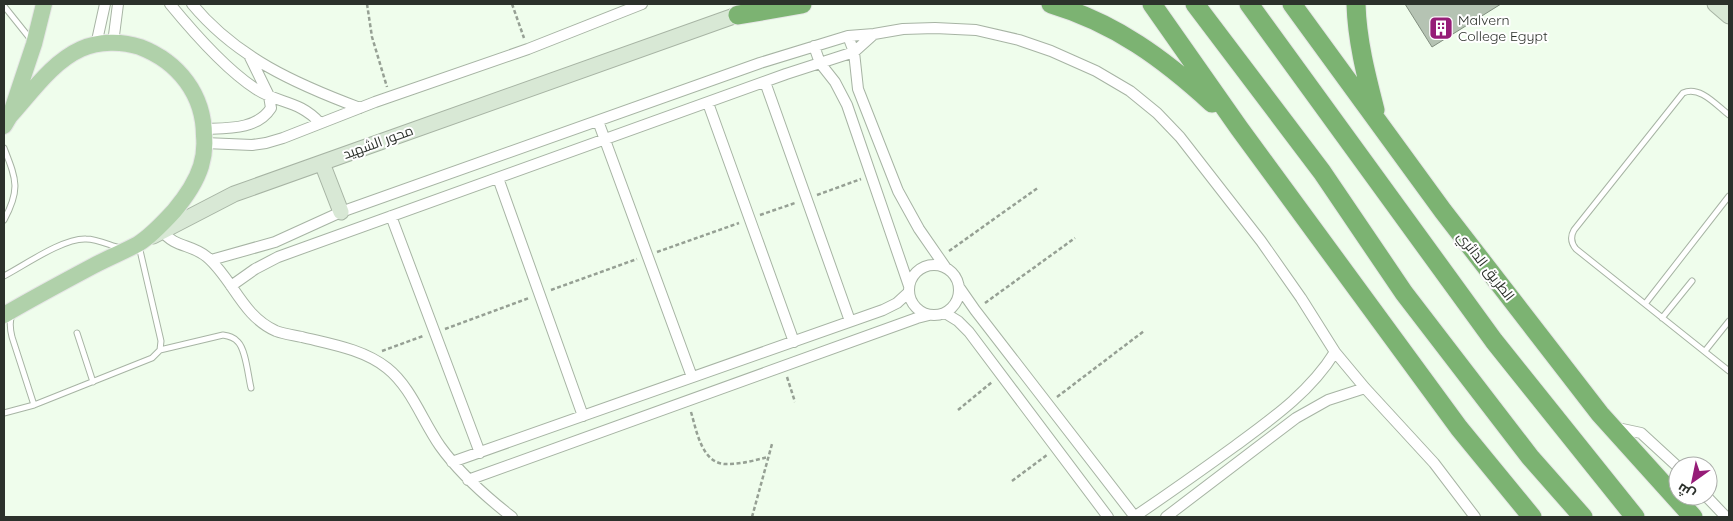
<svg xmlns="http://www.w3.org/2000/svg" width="1733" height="521" font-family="Quicksand,Cairo,sans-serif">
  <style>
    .building { fill: #b5c3b3; stroke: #818e7f }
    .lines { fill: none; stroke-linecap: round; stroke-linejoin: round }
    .lane-casing { stroke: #a7b4a4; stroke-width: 7 }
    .street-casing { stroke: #a7b4a4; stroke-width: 12 }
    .secondary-casing { stroke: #a7b4a4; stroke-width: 17 }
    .primary-casing { stroke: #e6e6e6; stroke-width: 18 }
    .highway-casing { stroke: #e6e6e6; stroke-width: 21 }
    .path { stroke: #96a094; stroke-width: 2.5; stroke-dasharray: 4 2.5; stroke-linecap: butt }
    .lane { stroke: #fff; stroke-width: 5 }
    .street { stroke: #fff; stroke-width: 10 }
    .secondary { stroke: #d8e8d5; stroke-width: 15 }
    .primary { stroke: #b0d1aa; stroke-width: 16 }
    .highway { stroke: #7cb372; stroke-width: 19 }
    .labels { text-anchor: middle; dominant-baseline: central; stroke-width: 4; stroke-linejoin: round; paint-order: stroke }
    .poi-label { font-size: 14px; fill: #2c312b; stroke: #fff; text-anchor: start }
    .street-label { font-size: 14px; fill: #2c312b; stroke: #fff }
  </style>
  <rect width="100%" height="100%" fill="#effdec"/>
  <!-- building -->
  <path class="building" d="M1405,4H1501L1432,47Z"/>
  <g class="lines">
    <!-- lane casing -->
    <g class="lane-casing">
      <path id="lane" d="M4,6L32,41
        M1729,115C1717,106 1700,85 1683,93L1574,230C1570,237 1571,243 1576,249L1729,371
        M4,148C16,179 21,189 4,220
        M4,276C25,265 63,238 86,239C97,239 109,245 120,248
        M1645,304L1729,196
        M12,315C9,322 10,329 12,337L34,405
        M1662,318L1692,281
        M77,333L93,382
        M160,350L223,335C229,336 234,337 238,342C246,350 248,376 251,388
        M1705,351L1729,321
        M4,413L34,405L152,358L160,350L161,341L139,246"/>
    </g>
    <!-- street casing -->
    <g class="street-casing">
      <path id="street" d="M170,4C193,32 225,69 256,89C279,104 299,100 320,123
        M192,4C237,58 296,84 360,108
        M848,36L854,52L858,89L898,191L919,229L946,268
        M113,43L118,4
        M96,45L105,4
        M814,46L820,63L835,82L847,105L909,286
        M765,82L850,321
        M708,103L794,342
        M598,121L692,377
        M204,129C227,128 257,130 271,108L269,96L250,57
        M205,143L252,145L266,143L283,138L375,102L528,49L642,4
        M498,178L583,416
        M391,216L480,453
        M162,231C175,248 192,244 207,257C233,279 242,316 276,331C284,334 293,335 302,337C330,344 363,349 387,368C411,387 422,420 440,446C460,474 485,496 512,517
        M211,260L275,242L341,212L760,63L848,36L874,34L903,29L935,28L976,30L1019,40L1051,51L1096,71L1130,91L1157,113L1180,137L1261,241L1301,298L1335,352L1365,388L1434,463L1475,517
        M909 290a25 25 0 1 1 50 0a25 25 0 1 1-50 0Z
        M231,286L255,269L278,257L786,74L854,52L874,34
        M959,287L975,310L1135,517
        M945,313L958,321L969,332L1108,517
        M1613,427L1641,433L1678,467
        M452,462L883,310L897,303L909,292
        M468,480L917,318L929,315
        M1706,496L1726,517
        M1134,517C1168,494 1202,470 1235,446C1273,418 1310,392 1335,352
        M1166,517L1296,418L1328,400L1365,388"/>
    </g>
    <!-- secondary casing -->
    <g class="secondary-casing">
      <path id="secondary" d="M1715,4L1729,16
        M322,163L341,212
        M153,236L234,194L748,11"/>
    </g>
    <!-- primary casing -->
    <g class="primary-casing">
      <path id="primary" d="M4,126L10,116L34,44L44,4
        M4,315C33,298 63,282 93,266C108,258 123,252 138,244C151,236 163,223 174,211C185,198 196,182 201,166C204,156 205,146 204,136C204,95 179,62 140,47C122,41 99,41 81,49C52,62 31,93 10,116"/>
    </g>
    <!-- highway casing -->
    <g class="highway-casing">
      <path id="highway" d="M1051,4C1115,23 1164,59 1212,103
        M1152,4L1239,128L1459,428L1532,517
        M1195,4L1322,172L1404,293L1530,457L1583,517
        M1249,4L1494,341L1635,517
        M1292,4L1443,211L1600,414L1693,517
        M1356,4C1357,40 1366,75 1375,110
        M738,15L802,4"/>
    </g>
    <!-- path -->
    <path class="path" d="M367,4L372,37L387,87
      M512,4L524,38
      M817,195L861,179
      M760,215L795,203
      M949,251L1039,187
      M657,252L739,223
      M551,290L637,259
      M985,303L1075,238
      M445,329L529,298
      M382,351L423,336
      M787,377L795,402
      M1057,397L1144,331
      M958,410L992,382
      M691,412C697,432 702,466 729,464C742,464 756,460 768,457
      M1012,481L1047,455
      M752,517L772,444"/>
    <!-- lane -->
    <use href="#lane" class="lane"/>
    <!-- street -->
    <use href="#street" class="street"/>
    <!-- secondary -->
    <use href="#secondary" class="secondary"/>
    <!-- primary -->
    <use href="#primary" class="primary"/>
    <!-- highway -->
    <use href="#highway" class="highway"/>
  </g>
  <!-- icons -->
  <defs>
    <g id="building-square" transform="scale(1.25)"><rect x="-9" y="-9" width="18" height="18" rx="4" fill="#961c77" stroke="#fff"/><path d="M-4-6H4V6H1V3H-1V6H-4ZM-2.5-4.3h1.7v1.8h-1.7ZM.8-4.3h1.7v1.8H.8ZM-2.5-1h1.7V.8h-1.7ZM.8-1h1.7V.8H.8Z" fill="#fff"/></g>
  </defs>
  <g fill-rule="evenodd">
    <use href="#building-square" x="1441" y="28"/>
  </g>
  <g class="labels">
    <!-- poi labels -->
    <g class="poi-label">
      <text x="1458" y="20">Malvern<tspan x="1458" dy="16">College Egypt</tspan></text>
    </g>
    <!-- street labels -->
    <g class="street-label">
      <text transform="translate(378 142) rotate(-20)">محور الشهيد</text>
      <text transform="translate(1486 266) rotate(52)">الطريق الدائري</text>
    </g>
  </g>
  <!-- border -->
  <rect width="1733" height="521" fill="none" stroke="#2c312b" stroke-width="10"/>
  <!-- north arrow -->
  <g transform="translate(1693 481) rotate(213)"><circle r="24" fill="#ffffff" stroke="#abadaa"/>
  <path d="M0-4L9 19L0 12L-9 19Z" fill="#961c77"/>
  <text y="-8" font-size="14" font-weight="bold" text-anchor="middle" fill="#2c312b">ش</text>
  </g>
</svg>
